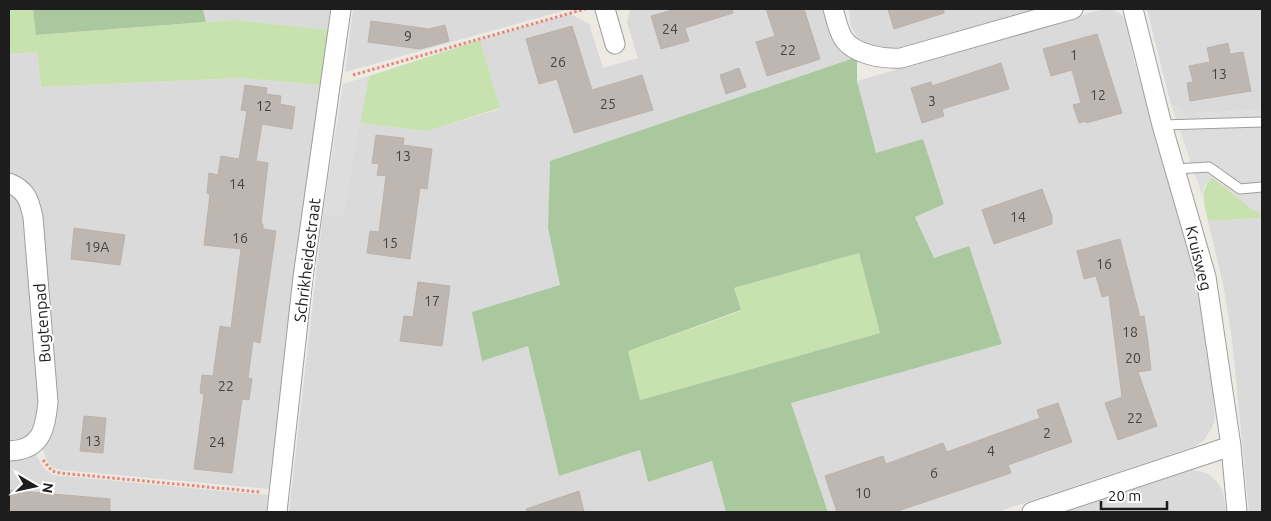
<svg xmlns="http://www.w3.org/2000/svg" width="1271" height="521" font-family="Ubuntu,sans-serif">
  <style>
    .residential { fill: #dbdada }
    .grass { fill: #c7e2af }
    .forest { fill: #a9c89d; fill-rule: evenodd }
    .parking { fill: #ddd }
    .building { fill: #bdb6b1; stroke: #bdb1a8 }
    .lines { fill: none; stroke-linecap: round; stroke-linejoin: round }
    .service-casing { stroke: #9e9e9e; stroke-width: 11 }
    .minor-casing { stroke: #9e9e9e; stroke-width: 21 }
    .path { stroke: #ea8678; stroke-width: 3; stroke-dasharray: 2.5 2.5; stroke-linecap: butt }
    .service { stroke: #fff; stroke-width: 9 }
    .minor { stroke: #fff; stroke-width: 19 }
    .labels { text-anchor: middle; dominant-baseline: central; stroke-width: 4; stroke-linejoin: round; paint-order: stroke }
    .number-label { font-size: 14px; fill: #454342 }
    .street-label { font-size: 16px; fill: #1d1d1d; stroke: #fff }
  </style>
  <rect width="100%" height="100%" fill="#edeae4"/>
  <!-- residential -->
  <path class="residential" d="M203,9H332L329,30L234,20L206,22Z
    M353,9H570L345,72Z
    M630,9H825L857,57L550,161L548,228L560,285L528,345L559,476L640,450L648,482L713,461L726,512H289L323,213L343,216L359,123L427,131L500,109L480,40L570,14L589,24L603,68L638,58L627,22Z
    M849,9H1044L892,53L864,44L860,41L851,27Z
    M1111,9L1121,14L1126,21L1134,60L1199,282L1213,392L1215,418L1212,428L1204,440L1195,446L997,512H828L791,403L1002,344L969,247L934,259L915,216L923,139L876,154L857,81L1096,11Z
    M1147,9H1262V110L1192,113H1184L1176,108L1170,101Z
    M37,52L41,87L241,78L321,85L269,489L61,470L53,468L47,461L42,446L41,211L9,175V54Z
    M9,191L24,206L39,393L35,429L24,440L9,443Z
    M1262,218V512H1249L1232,339L1223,284L1208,221Z
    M34,452L44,468L53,475L268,495L266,512H9V458Z
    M1192,470L1207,473L1218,483L1223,492L1226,512H1061Z"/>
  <!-- grass -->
  <path class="grass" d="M9,9H33L37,35L234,20L329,30L321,85L241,78L41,87L37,52L9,54Z
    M480,40L500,108L427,131L359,123L369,76Z
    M1212,177L1233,194L1262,214V218L1208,221C1204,203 1199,192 1212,177Z
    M859,253L880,333L640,400L628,351L741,311L734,288Z"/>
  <!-- forest -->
  <path class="forest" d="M33,9H203L206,22L36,35Z
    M857,57V81L876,153L923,139L944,204L915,217L934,258L969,246L1002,344L791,403L828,512H726L712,461L648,482L640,450L559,476L528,346L482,361L472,312L560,285L548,228L550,161ZM859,253L880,333L640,400L628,351L741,310L734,288Z"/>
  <!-- parking -->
  <path class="parking" d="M369,76L343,216L323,213L343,84Z
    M1170,101L1184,113H1192L1262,110V214L1251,209L1213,177L1205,185L1202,195Z"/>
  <!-- building -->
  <path class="building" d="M676,9H732L733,13L685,28L689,41L661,49L651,16Z
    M766,9H804L820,59L767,76L756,42L775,36Z
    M888,9H944V13L894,29Z
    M371,21L429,29L445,25L449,41L420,49L368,42Z
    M572,26L592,90L642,75L653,110L574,133L557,79L539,84L526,39Z
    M1097,34L1122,113L1086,123V121L1079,123L1073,105L1081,103L1072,70L1051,76L1043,49Z
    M1228,43L1230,54L1243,52L1251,91L1190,101L1187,83L1193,82L1189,66L1210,62L1207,48Z
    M1001,63L1009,89L942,109L944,116L922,123L911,88L931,82L932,86Z
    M739,68L746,87L726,94L720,75Z
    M245,85L267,88L266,94L281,96L280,104L295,107L292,129L262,124L256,161L268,163L261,224H263V229L276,231L260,343L253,341L248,378L252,379L249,400L242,399L232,473L194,469L204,394L200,393L202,375L213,376L220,326L231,328L241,249L204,245L210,194L207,193L209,173L218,175L221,156L239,159L247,111L241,110Z
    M376,135L404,138L403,145L432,149L427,189L420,188L410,259L367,253L370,231L379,232L386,176L377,175L379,164L372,163Z
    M1042,189L1052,216V224L994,244L982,210Z
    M74,228L125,235L120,265L71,259Z
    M1120,239L1140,317L1144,316L1148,342L1151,370L1138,372L1157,426L1118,440L1105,403L1122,397L1109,295L1102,297L1096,276L1084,279L1077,251Z
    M418,282L450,286L442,346L400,341L404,316L413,317Z
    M1058,403L1072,442L1008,465L1011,473L895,512H837L825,476L883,456L886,464L943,443L947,452L1040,418L1037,410Z
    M84,416L106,418L103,453L80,451Z
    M9,490L110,499V512H9Z
    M579,491L584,512H527L526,509Z"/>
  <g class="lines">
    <!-- service casing -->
    <g class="service-casing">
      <path id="service" d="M1162,125L1262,122
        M1175,169L1209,167L1240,189L1262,187"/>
    </g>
    <!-- minor casing -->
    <g class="minor-casing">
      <path id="minor" d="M605,9L615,44
        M833,9C836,18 838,30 843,38C854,55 883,59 901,58L1073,9
        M1133,9L1162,125L1206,277L1231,446L1237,512
        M9,183C26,190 29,199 33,217L48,402C45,430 41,450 9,451
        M277,512L303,277L341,9
        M1032,512L1231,446"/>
    </g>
    <!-- path -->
    <path class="path" d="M353,75L585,9
      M43,460L52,471L60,473L260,492"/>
    <!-- service -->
    <use href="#service" class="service"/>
    <!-- minor -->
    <use href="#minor" class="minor"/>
  </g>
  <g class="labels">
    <!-- number labels -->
    <g class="number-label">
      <text x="670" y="29">24</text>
      <text x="408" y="36">9</text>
      <text x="788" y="50">22</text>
      <text x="1074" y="55">1</text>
      <text x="558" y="62">26</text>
      <text x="1219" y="74">13</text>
      <text x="1098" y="95">12</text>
      <text x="932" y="101">3</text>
      <text x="608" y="104">25</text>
      <text x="264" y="106">12</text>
      <text x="403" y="156">13</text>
      <text x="237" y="184">14</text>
      <text x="1018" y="217">14</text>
      <text x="240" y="238">16</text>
      <text x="390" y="243">15</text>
      <text x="97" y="247">19A</text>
      <text x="1104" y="264">16</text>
      <text x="432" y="301">17</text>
      <text x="1130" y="332">18</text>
      <text x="1133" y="358">20</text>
      <text x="226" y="386">22</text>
      <text x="1135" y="418">22</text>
      <text x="1047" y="433">2</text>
      <text x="93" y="441">13</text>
      <text x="217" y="442">24</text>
      <text x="991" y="451">4</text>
      <text x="934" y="473">6</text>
      <text x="863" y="493">10</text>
    </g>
    <!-- street labels -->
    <g class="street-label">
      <text transform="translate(1199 258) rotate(76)">Kruisweg</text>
      <text transform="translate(307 260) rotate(-83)">Schrikheidestraat</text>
      <text transform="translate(42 323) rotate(-94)">Bugtenpad</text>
    </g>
  </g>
  <!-- border -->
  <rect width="1271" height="521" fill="none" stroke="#1d1d1d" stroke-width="20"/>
  <!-- north arrow -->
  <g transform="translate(35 486) rotate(99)" stroke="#ffffff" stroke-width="4" paint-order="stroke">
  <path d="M0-4L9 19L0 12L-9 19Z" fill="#1d1d1d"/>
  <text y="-8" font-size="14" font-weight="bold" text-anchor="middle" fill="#1d1d1d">N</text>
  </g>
  <!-- scale -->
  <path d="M1101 501v8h66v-8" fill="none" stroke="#1d1d1d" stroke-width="2.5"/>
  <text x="1108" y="501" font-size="15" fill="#1d1d1d" stroke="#ffffff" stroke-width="4" paint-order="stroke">20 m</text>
</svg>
